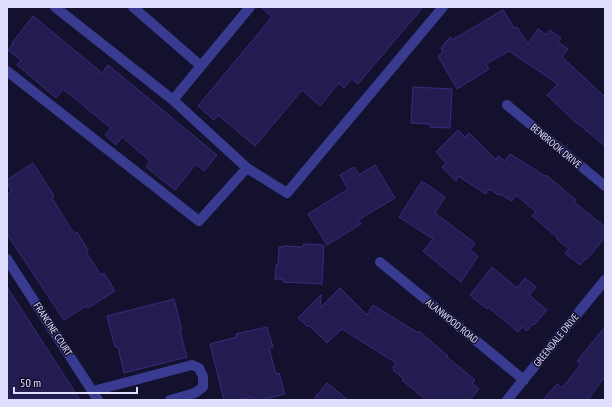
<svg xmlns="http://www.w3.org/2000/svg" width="612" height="407" font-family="'PT Sans Narrow',sans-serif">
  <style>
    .building { fill: #231c50; stroke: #382c7e }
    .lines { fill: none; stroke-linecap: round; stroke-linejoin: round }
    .minor { stroke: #393b90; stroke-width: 10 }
    .labels { text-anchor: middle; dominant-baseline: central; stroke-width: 3; stroke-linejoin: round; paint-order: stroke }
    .street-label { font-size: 10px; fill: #e0deff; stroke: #14112e }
  </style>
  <rect width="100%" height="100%" fill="#14112e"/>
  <!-- building -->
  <path class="building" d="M261,7H423L358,84L352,79L344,88L339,83L320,106L302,90L255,146L218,115L214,120L198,106L272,17Z
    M503,10L514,28L517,27L528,44L538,29L547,35L550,30L561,38L558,42L568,49L562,57L605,97V146L576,122H575L547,95L558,84L509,51L486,64L489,69L457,89L438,56L443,52L441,48L450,37L452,40Z
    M33,16L102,73L108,65L217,155L204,171L196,164L175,190L146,167L150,161L122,137L116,145L105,135L111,128L63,89L56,98L17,65L21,60L8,50L13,44L12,43Z
    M413,87L452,89L450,128L430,127V124L411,123Z
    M458,130L465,137L469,133L496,160L498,156L505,161L510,154L545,176L546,175L576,200L574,202L605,227V238L586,260L585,259L580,265L565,253L569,249L557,239L558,238L532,216L536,212L516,195L512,201L500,194L499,195L489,189L486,194L458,176L456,181L442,167L446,163L436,152Z
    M33,163L54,196L52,198L74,234L77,232L88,250L86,252L101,275L104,273L115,291L88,308L86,306L64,320L7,234V194L12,191L7,183V180Z
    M375,165L395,198L358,220L361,224L327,245L308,214L348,189L340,175L354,167L359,175Z
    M422,181L445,197L435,213L475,243L470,250L478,256L461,282L423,251L433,239L399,217Z
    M304,244L324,245L322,284L283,282L284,279H275L276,265H278L279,247H284V246L303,247Z
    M492,267L517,288L525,278L536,287L529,295L547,310L534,325L533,324L527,331L522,327L518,332L488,307L487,309L470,295Z
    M7,287L80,400H11L7,394Z
    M340,288L367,315L373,305L418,333L419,331L448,356L447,357L475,380L472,383L479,389L470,400H426L402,380L404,379L393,370L394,369L393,368L396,363L342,329L327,343L309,325L308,327L298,318L321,295L320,308Z
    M174,299L182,330L180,331L187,357L124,373L118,347H115L107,316Z
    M267,327L273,347L269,348L276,374L279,373L285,394L261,400H253L252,397L238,400H224L210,344L237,337L236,334Z
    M605,327V376L588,400H543L557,384L562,388L581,364L577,361Z
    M327,383L348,400H313Z"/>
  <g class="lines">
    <!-- minor -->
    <path class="minor" d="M55,7L173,100
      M133,7L201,66L250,7
      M7,71L199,221L247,168L173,100L201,66
      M507,105L605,186
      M247,168L287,193L443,7
      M7,259L98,400
      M380,262L524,380
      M93,391L192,365L199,368L203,377V387L195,393L170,400
      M507,400L605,280"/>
  </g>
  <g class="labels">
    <!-- street labels -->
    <g class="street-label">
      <text transform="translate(556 146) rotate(40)">BENBROOK DRIVE</text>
      <text transform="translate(452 321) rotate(39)">ALANWOOD ROAD</text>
      <text transform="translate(53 329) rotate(57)">FRANCINE COURT</text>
      <text transform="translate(556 340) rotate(-51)">GREENDALE DRIVE</text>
    </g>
  </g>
  <!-- border -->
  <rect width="612" height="407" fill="none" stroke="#e0deff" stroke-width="16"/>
  <!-- scale -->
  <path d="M14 387v6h123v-6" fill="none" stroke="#e0deff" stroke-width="2"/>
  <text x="20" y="387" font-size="12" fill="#e0deff" stroke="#14112e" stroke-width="3" paint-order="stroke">50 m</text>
</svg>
